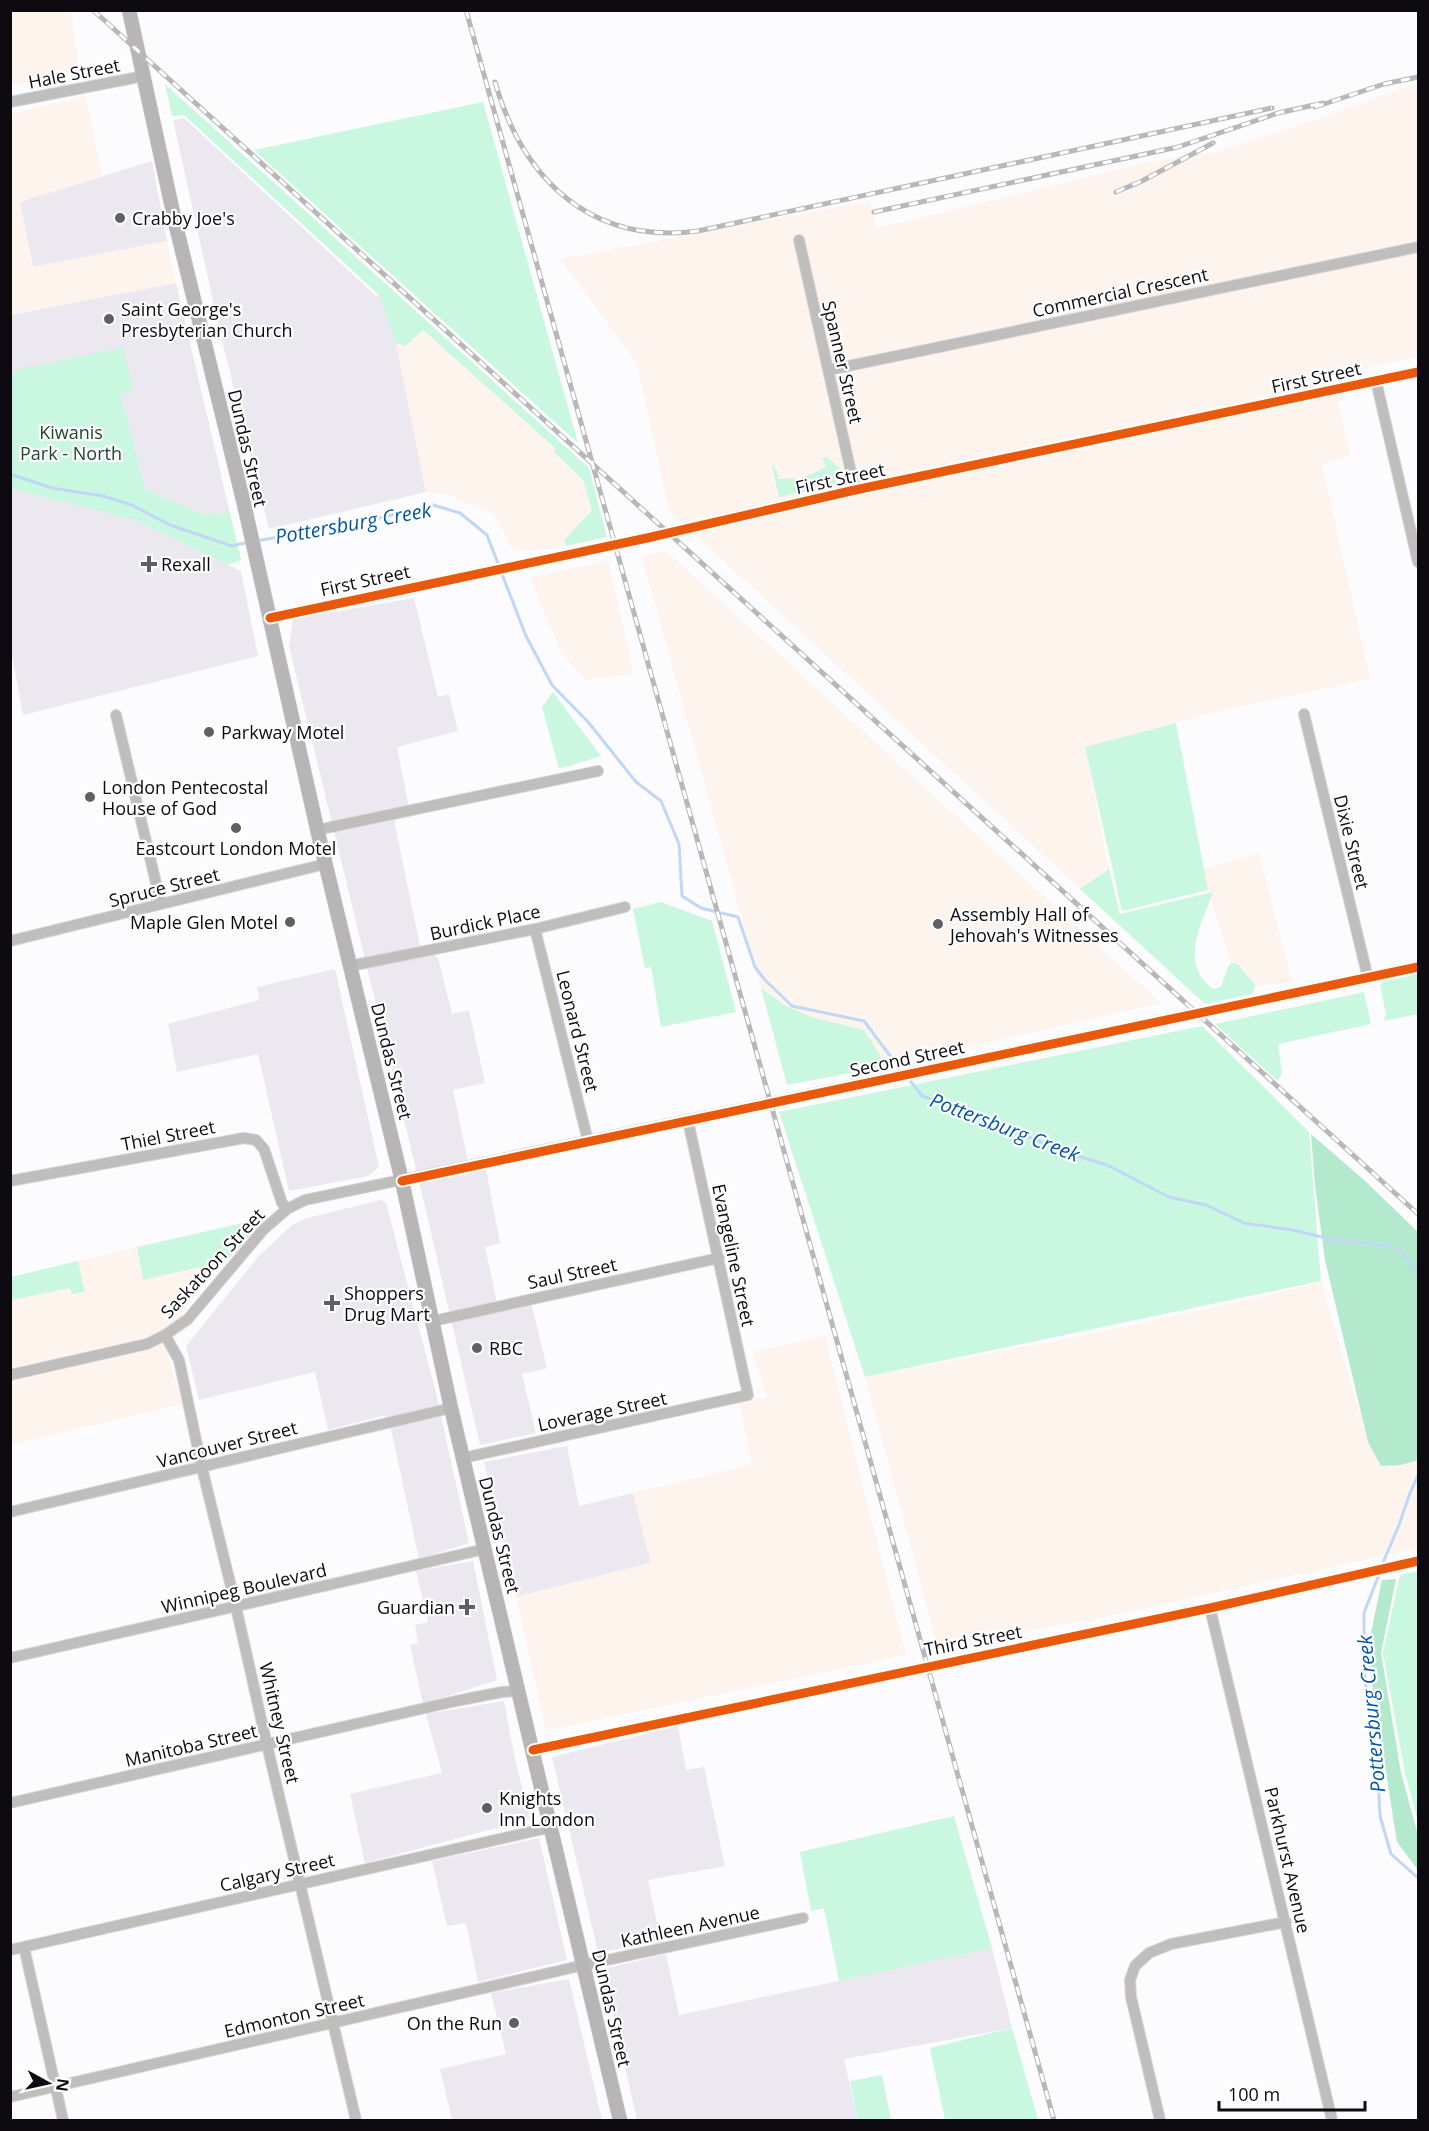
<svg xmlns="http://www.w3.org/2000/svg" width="1429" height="2131" font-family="'Open Sans',sans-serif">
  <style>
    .built { fill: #ebe8ef }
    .industrial { fill: #fdf4ee }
    .green { fill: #caf7df }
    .forest { fill: #b3e9cd }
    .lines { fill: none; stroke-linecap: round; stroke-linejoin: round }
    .stream { stroke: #c0d7f7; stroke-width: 3 }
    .minor-casing { stroke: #d6d5d7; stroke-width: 12 }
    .major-casing { stroke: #d6d5d7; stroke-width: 15 }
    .minor { stroke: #c0bebd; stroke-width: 10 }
    .major { stroke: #b8b5b7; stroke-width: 14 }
    .rail-casing { stroke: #b9b8b9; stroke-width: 5 }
    .rail { stroke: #fff; stroke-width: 3; stroke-dasharray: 9; stroke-linecap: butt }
    .cycleway-casing { stroke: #fff; stroke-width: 13 }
    .cycleway { stroke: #e8590c; stroke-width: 9 }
    .poi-dot { fill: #615f63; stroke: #fff; stroke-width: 2 }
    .labels { text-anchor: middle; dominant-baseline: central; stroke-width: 4.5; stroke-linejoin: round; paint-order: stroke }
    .street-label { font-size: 18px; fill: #0d0b0f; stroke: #fff }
    .poi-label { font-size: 18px; fill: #0d0b0f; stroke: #fff; text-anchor: start }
    .park-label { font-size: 18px; fill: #1d4631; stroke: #fff }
    .water-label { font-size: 20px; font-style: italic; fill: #0056a9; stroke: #fff }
  </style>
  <rect width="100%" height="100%" fill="#fcfbfe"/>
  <!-- built -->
  <path class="built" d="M184,118L376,296L379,295L396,343L426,492L269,529L219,328L173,120Z
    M152,161L167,241L33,267L19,202Z
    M176,283L230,513L201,514L145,489L121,393L132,392L11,372L10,315Z
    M10,489L135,520L241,571L258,656L23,715L11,651Z
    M414,598L438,697L449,694L458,731L397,747L411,817L395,820V825L420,946L438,958L452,1014L469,1010L485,1083L453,1090L468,1162L486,1170L500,1243L485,1247L497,1302L528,1296L532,1306L547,1368L522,1374L536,1433L480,1445L423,1198L289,646L293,619Z
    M335,969L379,1167L368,1176L289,1191L258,1054L177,1072L168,1024L259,1000L257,987Z
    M381,1200L386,1203L436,1393L469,1543L419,1559L391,1429L385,1415L328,1430L315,1372L199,1400L186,1346L258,1257L292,1225L307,1218Z
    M567,1446L579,1506L633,1493L651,1563L516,1597L484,1462Z
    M473,1561L497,1680L423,1704L410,1645L418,1643L415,1625L428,1622L416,1571Z
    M504,1701L514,1755L530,1819L365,1863L350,1794L442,1773L426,1714Z
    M678,1726L686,1770L704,1767L725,1866L648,1880L661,1942L598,1952L552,1757Z
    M539,1838L567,1960L478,1982L466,1923L447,1926L432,1861Z
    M992,1948L1012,2028L844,2059L858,2120H637L603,1969L666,1954L679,2015Z
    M569,1979L602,2120H452L440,2069L506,2054L491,1993Z"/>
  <!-- industrial -->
  <path class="industrial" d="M10,11H71L79,72L11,86Z
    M1418,83V357L1333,375L1350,456L1322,464L1370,679L1224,710L1085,747L1109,869L1080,889L669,511L637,363L560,259L870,201L877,228L1144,163L1215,152L1312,121Z
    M86,96L102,176L20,202L33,267L167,241L176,283L11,314V114Z
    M423,330L556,449L555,452L583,480L592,510L564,540L566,546L514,551L494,514L445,494L426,492L396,343L405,346Z
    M665,550L1161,1003L887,1066L864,1030L812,1017L784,1005L761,988L642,557Z
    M608,560L634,674L587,680L562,654L530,578Z
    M1259,853L1292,982L1256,986L1237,963H1231L1208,890L1204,869Z
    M137,1247L144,1280L221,1262L186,1307L167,1351L182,1404L11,1445L10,1300L70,1288L85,1292L78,1261Z
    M1321,1281L1368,1442L1401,1465L1418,1460V1548L1129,1612L938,1648L865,1377L1065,1339L1247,1300Z
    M825,1336L906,1655L546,1731L516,1597L651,1563L633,1493L752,1464L739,1402L767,1397L752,1352Z"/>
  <!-- green -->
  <path class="green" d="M165,84L589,468L607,537L566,546L564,540L592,510L583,480L554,452L556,449L423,330L405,346L396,343L379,295L184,115L172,116Z
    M483,102L578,443L254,150Z
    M123,347L133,392L121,394L145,489L201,514L230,513L241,560L228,565L135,520L11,489V367L12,371Z
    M827,457L842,470L841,474L834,485L779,497L772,466L774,465L775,470H777L778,479L803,478L826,467L822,458Z
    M553,692L601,756L559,769L542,707Z
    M1176,723L1208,890L1122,911L1085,747Z
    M1109,869L1120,914L1213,892C1202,924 1178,963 1213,989L1221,987L1228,967L1231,963H1237L1256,986L1252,994L1205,1004L1080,889Z
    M661,902L712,921L736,1012L661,1027L651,967L645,968L633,909Z
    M1418,974V1014L1384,1021L1386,1014L1380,985L1383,982Z
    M761,988L784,1005L812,1017L864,1030L887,1066L787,1085Z
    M1364,992L1371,1024L1278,1044L1282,1073L1278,1081L1215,1024Z
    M1202,1026L1309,1132L1321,1281L865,1377L779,1112Z
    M265,1218L227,1261L143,1280L137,1247Z
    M78,1261L85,1292L72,1294L70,1288L11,1300V1277Z
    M1418,1571V1822L1405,1773L1383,1653L1400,1575Z
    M954,1816L992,1948L839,1981L824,1908L811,1911L800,1852Z
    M1012,2028L1038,2120H945L930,2048Z
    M882,2075L891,2120H858L850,2081Z"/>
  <!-- forest -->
  <path class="forest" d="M1311,1134L1364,1180L1418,1232V1460L1401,1465L1381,1466L1368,1442L1325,1260L1315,1185Z
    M1396,1579L1381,1653L1401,1773L1418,1835V1870L1397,1842L1367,1652L1382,1580Z"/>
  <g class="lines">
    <!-- stream -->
    <path class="stream" d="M10,474L52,488L103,496L132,505L170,525L232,546L249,542
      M256,541L375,519L433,505L460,513L487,535L526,636L552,685L589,723L636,782L661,801L679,844L682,896L701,908L738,917L755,967L765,980L792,1006L864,1021L903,1073
      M908,1078L922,1096L961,1109L1065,1152L1107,1165L1169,1197L1206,1205L1244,1223L1293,1230L1338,1241L1370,1243L1399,1249L1418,1274
      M1382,1565L1399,1525L1410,1493L1418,1475
      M1380,1572L1364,1613V1672L1378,1777L1380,1816L1391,1854L1418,1878"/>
    <!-- minor casing -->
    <g class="minor-casing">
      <path id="minor" d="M10,102L144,76
        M799,240L855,490
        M829,370L1418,247
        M1376,381L1418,562
        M270,618L647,538L855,490L1418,372
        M1304,714L1368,978
        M116,715L161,904
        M317,830L598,771
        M535,929L588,1141
        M10,941L325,864
        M350,966L535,929L625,907
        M10,1181L244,1138L256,1140L264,1149L282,1203L287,1209
        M433,1321L719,1258
        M165,1335L179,1360L202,1468L236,1607L267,1745L356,2120
        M10,1375L147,1344L165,1335L188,1319L263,1230L287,1209L305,1200L1418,967
        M463,1458L748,1395L688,1121
        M10,1512L451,1408
        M1210,1608L1332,2120
        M10,1658L485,1549
        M533,1750L1210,1608L1418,1561
        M10,1803L456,1701L502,1692L519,1691
        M24,1947L63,2120
        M10,1950L552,1827
        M10,2097L584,1965L803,1918
        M1160,2120L1131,1997L1130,1980L1135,1966L1149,1953L1171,1944L1286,1922"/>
    </g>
    <!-- major casing -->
    <g class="major-casing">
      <path id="major" d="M129,10L176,226L244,504L318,833L402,1181L451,1408L620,2120"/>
    </g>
    <!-- minor -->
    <use href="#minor" class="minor"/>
    <!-- major -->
    <use href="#major" class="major"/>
    <!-- rail casing -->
    <g class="rail-casing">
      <path id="rail" d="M93,10L1418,1214
        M466,10L1054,2120
        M495,82C523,180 591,245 698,231L1272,108
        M1315,107L1384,84L1418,77
        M1116,192L1142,181L1213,143
        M874,212L1178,147L1278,113L1323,103"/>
    </g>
    <!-- rail -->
    <use href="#rail" class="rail"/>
    <!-- cycleway casing -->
    <g class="cycleway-casing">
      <path id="cycleway" d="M270,618L647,538L855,490L1418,372
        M402,1181L1418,967
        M533,1750L1210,1608L1418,1561"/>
    </g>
    <!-- cycleway -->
    <use href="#cycleway" class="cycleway"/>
  </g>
  <!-- markers -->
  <g class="poi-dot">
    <circle cx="120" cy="218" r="6"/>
    <circle cx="109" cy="319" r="6"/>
    <path d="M146 555h6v6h6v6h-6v6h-6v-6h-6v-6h6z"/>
    <circle cx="209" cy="732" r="6"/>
    <circle cx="90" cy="797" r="6"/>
    <circle cx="236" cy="828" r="6"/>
    <circle cx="290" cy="922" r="6"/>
    <circle cx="938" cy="924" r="6"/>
    <path d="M329 1294h6v6h6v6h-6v6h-6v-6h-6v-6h6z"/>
    <circle cx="477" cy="1348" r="6"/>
    <path d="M464 1598h6v6h6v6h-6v6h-6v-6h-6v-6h6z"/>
    <circle cx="487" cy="1808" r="6"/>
    <circle cx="514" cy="2023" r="6"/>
  </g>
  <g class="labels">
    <!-- street labels -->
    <g class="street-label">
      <text transform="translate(74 73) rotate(-11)">Hale Street</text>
      <text transform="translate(1120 292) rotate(-12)">Commercial Crescent</text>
      <text transform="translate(843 362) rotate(77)">Spanner Street</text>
      <text transform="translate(1316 377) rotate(-12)">First Street</text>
      <text transform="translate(248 448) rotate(77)">Dundas Street</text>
      <text transform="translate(840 478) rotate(-12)">First Street</text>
      <text transform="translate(365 580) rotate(-12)">First Street</text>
      <text transform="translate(1352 842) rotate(76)">Dixie Street</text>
      <text transform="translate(164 887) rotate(-14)">Spruce Street</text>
      <text transform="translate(485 922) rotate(-12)">Burdick Place</text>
      <text transform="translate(578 1031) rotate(76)">Leonard Street</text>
      <text transform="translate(907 1058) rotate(-12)">Second Street</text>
      <text transform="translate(392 1061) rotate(76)">Dundas Street</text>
      <text transform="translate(168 1135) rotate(-11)">Thiel Street</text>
      <text transform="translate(734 1255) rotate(78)">Evangeline Street</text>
      <text transform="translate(212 1263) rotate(-47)">Saskatoon Street</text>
      <text transform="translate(572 1273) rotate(-12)">Saul Street</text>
      <text transform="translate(602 1411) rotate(-12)">Loverage Street</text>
      <text transform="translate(227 1444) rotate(-14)">Vancouver Street</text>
      <text transform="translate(500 1535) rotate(76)">Dundas Street</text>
      <text transform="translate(244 1588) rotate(-13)">Winnipeg Boulevard</text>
      <text transform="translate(973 1640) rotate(-11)">Third Street</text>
      <text transform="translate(280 1723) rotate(77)">Whitney Street</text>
      <text transform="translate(191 1745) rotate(-13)">Manitoba Street</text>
      <text transform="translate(1288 1860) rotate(77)">Parkhurst Avenue</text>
      <text transform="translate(277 1872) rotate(-13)">Calgary Street</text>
      <text transform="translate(690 1926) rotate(-12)">Kathleen Avenue</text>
      <text transform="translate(612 2008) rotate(77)">Dundas Street</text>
      <text transform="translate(294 2015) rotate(-13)">Edmonton Street</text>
    </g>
    <!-- poi labels -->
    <g class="poi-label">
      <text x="132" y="218">Crabby Joe's</text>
      <text x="121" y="309">Saint George's<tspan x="121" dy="21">Presbyterian Church</tspan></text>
      <text x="161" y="564">Rexall</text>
      <text x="221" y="732">Parkway Motel</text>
      <text x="102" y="787">London Pentecostal<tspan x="102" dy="21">House of God</tspan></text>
      <text x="236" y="848" text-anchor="middle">Eastcourt London Motel</text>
      <text x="950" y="914">Assembly Hall of<tspan x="950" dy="21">Jehovah's Witnesses</tspan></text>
      <text x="278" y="922" text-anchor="end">Maple Glen Motel</text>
      <text x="344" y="1293">Shoppers<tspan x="344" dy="21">Drug Mart</tspan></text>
      <text x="489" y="1348">RBC</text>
      <text x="455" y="1607" text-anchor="end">Guardian</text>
      <text x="499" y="1798">Knights<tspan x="499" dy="21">Inn London</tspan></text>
      <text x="502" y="2023" text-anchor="end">On the Run</text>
    </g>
    <!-- park labels -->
    <g class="park-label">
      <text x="71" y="432">Kiwanis<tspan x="71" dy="21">Park - North</tspan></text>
    </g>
    <!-- water labels -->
    <g class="water-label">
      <text transform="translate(353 523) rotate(-10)">Pottersburg Creek</text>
      <text transform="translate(1005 1127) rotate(21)">Pottersburg Creek</text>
      <text transform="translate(1371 1714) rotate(-95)">Pottersburg Creek</text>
    </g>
  </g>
  <!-- border -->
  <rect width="1429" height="2131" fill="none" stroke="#0d0b0f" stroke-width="24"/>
  <!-- north arrow -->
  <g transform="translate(48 2083) rotate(98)" stroke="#ffffff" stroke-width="4.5" paint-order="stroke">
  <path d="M0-4.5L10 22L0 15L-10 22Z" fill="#0d0b0f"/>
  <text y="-9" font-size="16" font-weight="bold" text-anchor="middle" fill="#0d0b0f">N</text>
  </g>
  <!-- scale -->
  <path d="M1219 2101v9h146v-9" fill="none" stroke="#0d0b0f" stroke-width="3"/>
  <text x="1228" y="2101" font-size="18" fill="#0d0b0f" stroke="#ffffff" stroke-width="4.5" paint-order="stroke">100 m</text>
</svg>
